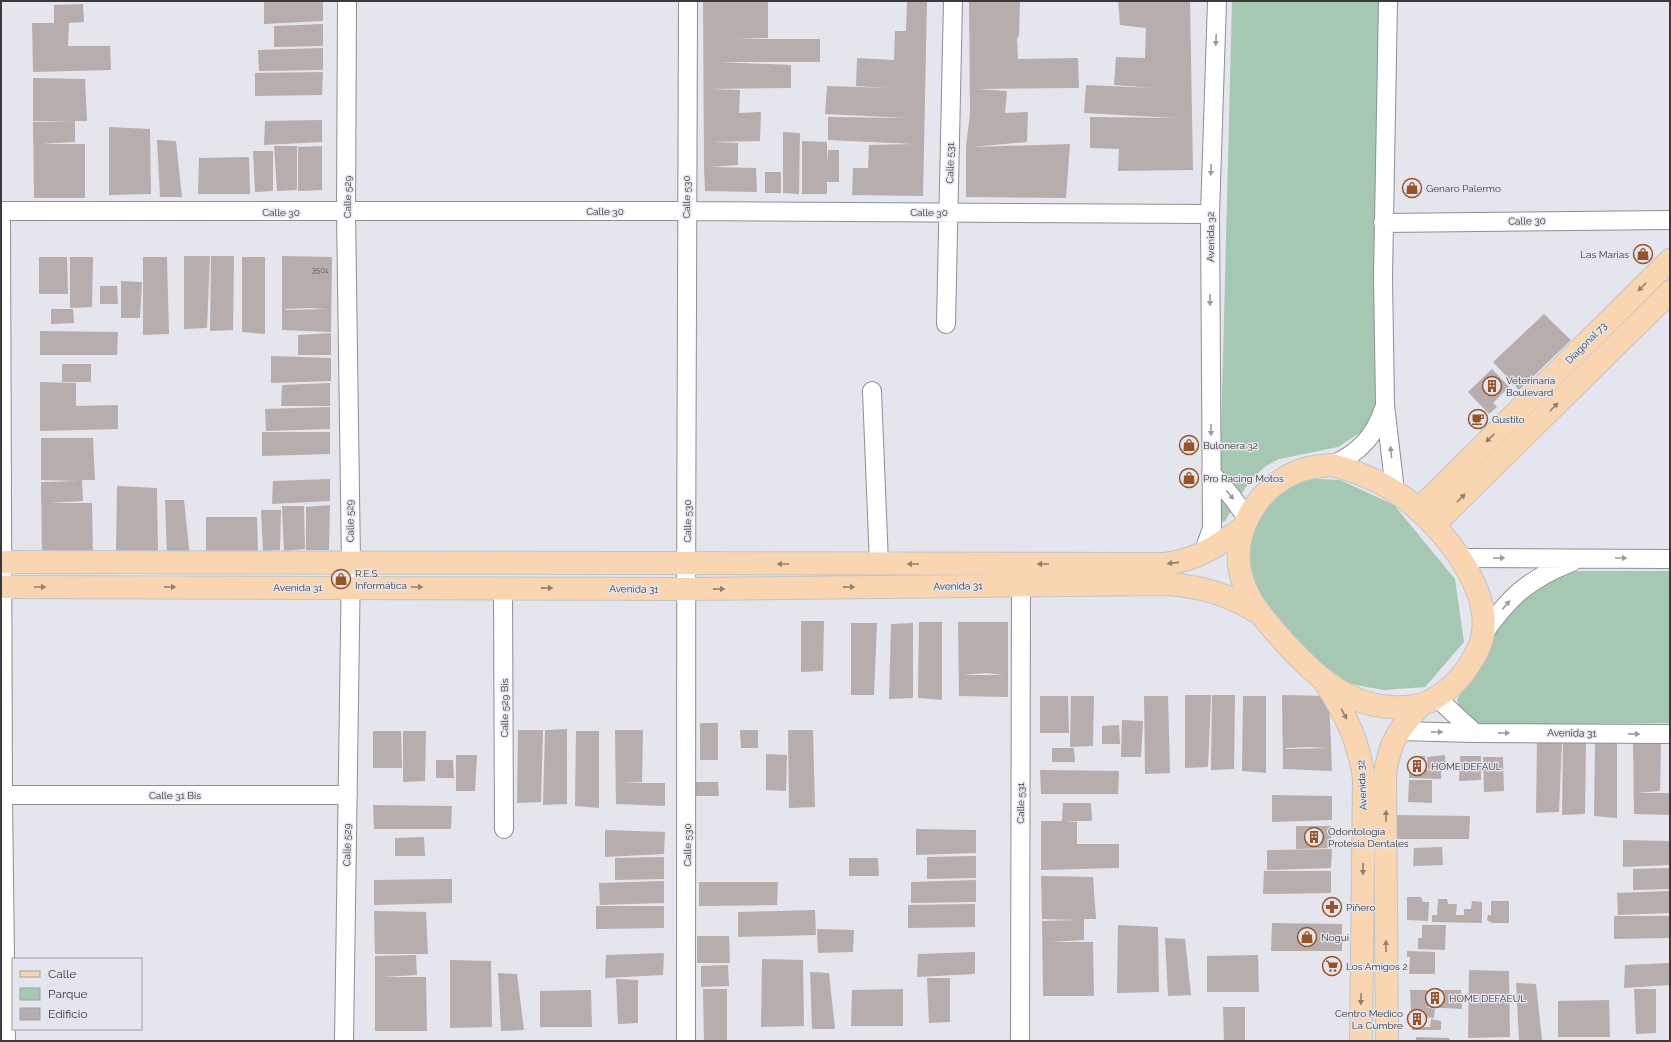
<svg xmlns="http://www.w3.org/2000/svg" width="1671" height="1042" font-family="Raleway,sans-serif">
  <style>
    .green { fill: #a6c7b2 }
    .building { fill: #b6adac; fill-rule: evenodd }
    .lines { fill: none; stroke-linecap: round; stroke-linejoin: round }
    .minor-casing { stroke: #8e8f96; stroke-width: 20 }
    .major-casing { stroke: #c4c4c5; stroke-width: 24 }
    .minor { stroke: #fff; stroke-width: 18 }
    .major { stroke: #fad5b1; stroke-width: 22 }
    .oneway { fill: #9c9c9e }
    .oneway2 { fill: #908071 }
    .labels { text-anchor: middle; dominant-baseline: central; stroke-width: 3; stroke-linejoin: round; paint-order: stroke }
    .number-label { font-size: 8px; fill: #595759 }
    .street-label { font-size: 10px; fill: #3a3a3d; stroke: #e4e5ed }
    .poi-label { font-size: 10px; fill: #3a3a3d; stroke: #e4e5ed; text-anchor: start }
  </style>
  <rect width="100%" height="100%" fill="#e4e5ed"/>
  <!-- green -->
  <path class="green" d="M1232,1H1379L1383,262L1376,400L1373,412L1369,423L1361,432L1338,447L1279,459L1266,466L1251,479L1225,521L1222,522L1219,517Z
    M1292,478L1340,480L1394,505L1455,579L1464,642L1425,687L1384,690L1339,682L1281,632L1255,583L1242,534Z
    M1556,571H1670V723L1473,725L1463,716L1457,700L1505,609Z"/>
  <!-- building -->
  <path class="building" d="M264,1H323V21L264,24Z
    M703,1H768V38L735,39H820V62H718L791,65V88L709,89L740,90L739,113L761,112L760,141L711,142L738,143V165L710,167L756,168L757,192L705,191L704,167Z
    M907,1H927L923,196L852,195L853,168H868L869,145L914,144L828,140V117L908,118L825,114L827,86L888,88L856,86L857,58L894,60L895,31H906Z
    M969,1H1020L1019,36L1017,38L1018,59L1078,58L1079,88L976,89L1007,91L1005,113L1028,112L1027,142L972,147L1070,144L1066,198L966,197V147L970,114Z
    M1118,1H1190L1193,170L1118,171L1119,149L1090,148V117L1176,118L1084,113L1086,85L1154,88L1114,85L1116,57L1145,58L1146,28L1120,25Z
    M83,4L84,22L69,23L68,46H110L111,70L33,72L32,23H54V5Z
    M323,24V46L274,47V26Z
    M323,48V70L259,71L258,50Z
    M323,72L322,95L255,96V73Z
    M33,78L85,79L87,121H33Z
    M322,120V142L264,145L265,121Z
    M75,121V142L41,144H85V198H34L33,122Z
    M109,127L150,129L151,194L109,195Z
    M783,132L800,133L799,194L783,193Z
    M157,140L176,141L182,197H160Z
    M802,141L827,142V164L828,150H839V182H827V194H802Z
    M274,146H297V190L277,191Z
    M322,146V190L298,191V147Z
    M253,151H273V191L255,192Z
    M249,157L250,194H198L199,158Z
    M765,172H781V193H765Z
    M184,256H210L207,328L184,329Z
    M211,256H234L233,330L210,331Z
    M282,256L332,257L331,332L282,330ZM308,308L328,309L286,310L285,309Z
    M39,257H67L68,294H39Z
    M70,257H93L92,307L70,308Z
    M143,257H167L169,334L143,335Z
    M242,257H265V334L242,332Z
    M121,281L142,282L140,318H121Z
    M100,286H117L118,304H100Z
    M51,309H73L74,323L51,324Z
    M1544,314L1571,340L1519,390L1493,362Z
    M40,331L118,332L117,355H40Z
    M331,333V355H298V335Z
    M271,356L331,358V381L271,383Z
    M62,364H91V382H62Z
    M1492,369L1509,387L1493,403L1497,407L1489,414L1468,392Z
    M40,382L76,383V406L118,405V429L40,431Z
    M330,383V406H281L282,385Z
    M330,407V429L266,431L265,409Z
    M262,432H330V454L262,456Z
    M41,438H93L95,480H82L83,501L49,503H92L93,557L42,558L41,482L80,481L41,480Z
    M330,479V501L272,504L273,481Z
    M117,486L157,488L158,553L116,554Z
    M165,500H184L190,557H167Z
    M330,505L329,550H306V507Z
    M282,506H304L305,549L284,551Z
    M261,510H281L280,550L263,551Z
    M206,517H257L258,553H206Z
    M801,621H824L823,671L801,672Z
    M919,622H942V700L918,698Z
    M958,622H1008V697L959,696ZM985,673L1004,675H963Z
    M851,623H877L874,695H851Z
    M913,623V698L889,699L891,624Z
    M1185,695H1211L1208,767L1185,768Z
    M1212,695H1235L1234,769L1211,770Z
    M1282,695L1329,696L1332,771L1283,769ZM1309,747L1329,748L1286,749V748Z
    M1040,696H1068L1069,733H1040Z
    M1071,696H1094L1093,746L1070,747Z
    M1144,696H1168L1170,773L1145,774Z
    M1243,696H1266V773L1242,771Z
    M1122,720L1143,721L1141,757H1121Z
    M700,723H718V760H700Z
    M1119,725L1120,744H1102V726Z
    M567,729V804L543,805L545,730Z
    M518,730H543L541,802L517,803Z
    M615,730H643L642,782L620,783H665V806L616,804Z
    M740,730H758V748H741Z
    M788,730H813L815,807L789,808Z
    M373,731H401L402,768H373Z
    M403,731H426L425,781L403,782Z
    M576,731H599V808L575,806Z
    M1586,739L1585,814L1562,815L1563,740Z
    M1537,740H1562L1559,812L1536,813Z
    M1633,740L1661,741L1660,791L1637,793H1670V815L1634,814Z
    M1595,741H1617V818L1594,816Z
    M1052,748H1074L1075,762H1052Z
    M766,754L787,755L786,791L766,790Z
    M456,755H477L475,791H456Z
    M1445,755L1446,770L1428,769L1427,757Z
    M1415,756H1425L1426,770L1441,771V779L1409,778V761Z
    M1460,756H1481V780L1459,781Z
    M1483,757H1503L1504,791L1484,792Z
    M436,760H453L454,778H436Z
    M1040,770L1119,771L1118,794H1041Z
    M1409,780H1432V803L1408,802Z
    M696,782H718L719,796H696Z
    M1272,795L1332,796V820L1272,822Z
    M1063,803H1091L1092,821H1064L1077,822V844H1119V868L1041,870V821H1062Z
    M373,805L452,806L451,829H374Z
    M1392,815L1470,816L1469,839H1392Z
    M1296,826H1331V848L1296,849Z
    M916,829L976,830V853L916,855Z
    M605,830L665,832L664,854L605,857Z
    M424,837L425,856H395V838Z
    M1623,840L1670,841V865L1623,867Z
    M1442,847L1443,865L1413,866L1414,848Z
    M1332,849L1331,868L1267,870V850Z
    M976,856V878L927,879V857Z
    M664,857V879L615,880V858Z
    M849,858H878L879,876H849Z
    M1670,868V889L1633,890V869Z
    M1264,871H1331V893L1263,894Z
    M1041,876L1093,877L1096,919H1084V940L1050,942H1093L1094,996H1043L1042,921L1079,920L1042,919Z
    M446,879H452V903L374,905V880Z
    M976,880V902L911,903V882Z
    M664,881V903L600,905L599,883Z
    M699,882H778L777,905L699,906Z
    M1670,891V913L1618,915L1617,893Z
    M1407,897H1421L1423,902H1429L1428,921L1407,920Z
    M1438,899H1447L1448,904H1457L1456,915H1464V909H1471L1472,901L1482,902V923L1432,922V915H1437Z
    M1491,901H1509V923H1492L1487,920L1488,915H1491Z
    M975,904V927L908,928V905Z
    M596,906H664V928L596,929Z
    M815,910L816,935L738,937V912Z
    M374,911L426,912L428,954H375Z
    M1614,916H1670V938L1614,939Z
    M1272,923L1342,924V951H1271Z
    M1118,925L1158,927L1159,992L1117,993Z
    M1422,925H1446L1445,950L1418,949V938H1422Z
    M817,929L854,930L853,952L818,953Z
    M697,936H729L730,963H697Z
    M1165,938L1185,939L1191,995L1168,996Z
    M1407,951L1435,952V974H1409L1410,957H1407Z
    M975,952V974L917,977L918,954Z
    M664,953L663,975L605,978L606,955Z
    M416,955L417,975L382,977H426L427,1031H375V956Z
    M1258,955L1259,992H1207V956Z
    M762,959L803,960L804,1026L761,1027Z
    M450,960L491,961L492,1027L450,1028Z
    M1670,963V985L1624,988L1625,965Z
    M728,965L729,986L701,987V966Z
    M1469,970L1509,971L1510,1037L1468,1038Z
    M810,972L829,973L835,1029H812Z
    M498,973L517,974L524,1030L501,1031Z
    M927,978H950V1022L929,1023Z
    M616,979L638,980V1023L618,1024Z
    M1516,983L1536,984L1542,1040H1519Z
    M703,989H727V1040L704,1041Z
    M903,989V1026H851L852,990Z
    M1634,989H1656V1033L1636,1034Z
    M591,990L592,1027H540V991Z
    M1410,990H1461L1462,1009L1424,1007L1435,1009L1434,1018L1423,1017V1027H1430L1431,1019L1441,1021V1030H1412Z
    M1609,1000L1610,1037H1558V1001Z
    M1223,1007H1245V1041H1224Z
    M1416,1037L1449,1038L1450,1041H1416Z"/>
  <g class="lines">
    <!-- minor casing -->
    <g class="minor-casing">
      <path id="minor" d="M1388,1L1383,276L1385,405L1395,491
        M1,211H686L1210,214
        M1,223L3,795L6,1041
        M1383,223L1670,220
        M946,324L953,1
        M872,391L879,564
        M1332,465C1359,453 1375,436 1384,408
        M1211,473L1232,497L1247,518
        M1203,554L1212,528L1210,214L1217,1
        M1460,558L1670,559
        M503,588L504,829
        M1482,636C1508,598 1528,579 1572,562
        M1437,698L1475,733L1670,734
        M1399,731L1475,733
        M3,795H348
        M344,1041L351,563L346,212L347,1
        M686,1041C687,694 685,348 688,1
        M1020,1041L1021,573"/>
    </g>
    <!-- major casing -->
    <g class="major-casing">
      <path id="major" d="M1332,465C1354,471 1375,478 1394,491C1435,517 1494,586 1482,638C1480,647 1476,654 1471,662C1461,679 1446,693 1428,702C1416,707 1404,708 1391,707C1343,705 1308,669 1278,635C1264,619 1250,603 1243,582C1228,538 1254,490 1296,472C1307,467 1320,466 1332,465Z
        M1418,510L1670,260
        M1434,525L1670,292
        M1,562L1165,564C1197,560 1219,545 1244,527
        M1,587L687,589L1168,584C1205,587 1229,595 1261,614
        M1326,684C1346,716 1359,741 1364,779L1361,1041
        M1387,1041L1385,777C1388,745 1398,729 1421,705"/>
    </g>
    <!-- minor -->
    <use href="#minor" class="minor"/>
    <!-- major -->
    <use href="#major" class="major"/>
  </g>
  <!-- one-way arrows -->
  <defs><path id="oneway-solid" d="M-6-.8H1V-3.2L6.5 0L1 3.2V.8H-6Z"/></defs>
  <g class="oneway">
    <use href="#oneway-solid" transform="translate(1216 40) rotate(92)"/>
    <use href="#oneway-solid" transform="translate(1211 170) rotate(92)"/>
    <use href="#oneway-solid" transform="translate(1210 300) rotate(90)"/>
    <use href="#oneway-solid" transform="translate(1211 430) rotate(90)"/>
    <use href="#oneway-solid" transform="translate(1391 452) rotate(-96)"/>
    <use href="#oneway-solid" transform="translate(1230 495) rotate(51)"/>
    <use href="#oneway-solid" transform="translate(1499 558)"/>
    <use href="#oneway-solid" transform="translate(1621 558)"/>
    <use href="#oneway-solid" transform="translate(1506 605) rotate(-50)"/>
    <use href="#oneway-solid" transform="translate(1437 732) rotate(1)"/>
    <use href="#oneway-solid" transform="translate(1504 733) rotate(1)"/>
    <use href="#oneway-solid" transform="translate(1634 734) rotate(1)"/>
  </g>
  <g class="oneway2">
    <use href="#oneway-solid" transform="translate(1642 287) rotate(135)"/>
    <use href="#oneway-solid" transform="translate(1554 407) rotate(-45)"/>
    <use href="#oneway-solid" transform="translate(1490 438) rotate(135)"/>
    <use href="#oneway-solid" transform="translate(1461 498) rotate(-45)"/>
    <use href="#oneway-solid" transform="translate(1173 563) rotate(174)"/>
    <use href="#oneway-solid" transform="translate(783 564) rotate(-180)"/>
    <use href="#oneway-solid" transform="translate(913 564) rotate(-180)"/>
    <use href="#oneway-solid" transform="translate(1043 564) rotate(180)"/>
    <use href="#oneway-solid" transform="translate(40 587)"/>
    <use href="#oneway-solid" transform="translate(170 587)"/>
    <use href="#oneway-solid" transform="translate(417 587)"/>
    <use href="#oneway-solid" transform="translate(849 587) rotate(-1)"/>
    <use href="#oneway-solid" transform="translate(547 588) rotate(1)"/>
    <use href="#oneway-solid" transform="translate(719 589) rotate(-1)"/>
    <use href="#oneway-solid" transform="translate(1344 714) rotate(62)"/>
    <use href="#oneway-solid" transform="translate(1386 816) rotate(-90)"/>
    <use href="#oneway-solid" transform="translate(1363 869) rotate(91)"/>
    <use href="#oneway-solid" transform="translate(1386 946) rotate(-90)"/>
    <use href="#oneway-solid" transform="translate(1361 999) rotate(91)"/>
  </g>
  <!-- icons -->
  <defs>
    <g id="shop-ring" transform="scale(1)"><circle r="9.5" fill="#e4e5ed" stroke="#985329" stroke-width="1.5"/><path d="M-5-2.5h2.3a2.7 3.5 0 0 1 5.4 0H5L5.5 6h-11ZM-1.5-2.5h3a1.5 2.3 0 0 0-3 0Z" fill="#985329"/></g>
    <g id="building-ring" transform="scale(1)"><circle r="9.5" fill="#e4e5ed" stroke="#985329" stroke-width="1.5"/><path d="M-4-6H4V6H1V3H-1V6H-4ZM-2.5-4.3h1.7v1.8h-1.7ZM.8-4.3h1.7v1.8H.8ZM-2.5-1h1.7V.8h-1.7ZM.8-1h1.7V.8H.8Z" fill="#985329"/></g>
    <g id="cafe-ring" transform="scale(1)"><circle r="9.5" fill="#e4e5ed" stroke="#985329" stroke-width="1.5"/><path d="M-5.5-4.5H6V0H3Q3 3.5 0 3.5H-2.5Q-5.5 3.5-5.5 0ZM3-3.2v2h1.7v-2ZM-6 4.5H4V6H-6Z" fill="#985329"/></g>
    <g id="pharmacy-ring" transform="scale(1)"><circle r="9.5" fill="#e4e5ed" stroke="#985329" stroke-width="1.5"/><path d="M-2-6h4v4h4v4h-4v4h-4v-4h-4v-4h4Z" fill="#985329"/></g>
    <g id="supermarket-ring" transform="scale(1)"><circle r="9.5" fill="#e4e5ed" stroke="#985329" stroke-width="1.5"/><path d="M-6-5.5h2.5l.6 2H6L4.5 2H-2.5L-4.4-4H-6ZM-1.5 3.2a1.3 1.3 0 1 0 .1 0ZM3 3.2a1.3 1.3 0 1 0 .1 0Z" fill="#985329"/></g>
  </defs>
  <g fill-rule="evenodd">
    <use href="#shop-ring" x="1412" y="188"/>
    <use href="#shop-ring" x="1643" y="254"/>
    <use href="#building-ring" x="1492" y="386"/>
    <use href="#cafe-ring" x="1478" y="419"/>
    <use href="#shop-ring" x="1189" y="445"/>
    <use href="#shop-ring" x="1189" y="478"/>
    <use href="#shop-ring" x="341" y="579"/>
    <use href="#building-ring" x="1417" y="766"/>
    <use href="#building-ring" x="1314" y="837"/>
    <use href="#pharmacy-ring" x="1332" y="907"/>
    <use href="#shop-ring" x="1307" y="937"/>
    <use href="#supermarket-ring" x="1332" y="966"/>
    <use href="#building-ring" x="1435" y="998"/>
    <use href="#building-ring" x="1417" y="1019"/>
  </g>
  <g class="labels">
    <!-- number labels -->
    <g class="number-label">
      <text x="320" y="270">3501</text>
    </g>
    <!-- street labels -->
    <g class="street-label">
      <text transform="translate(950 163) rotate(-89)">Calle 531</text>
      <text transform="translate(347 197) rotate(-90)">Calle 529</text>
      <text transform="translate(686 197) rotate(-90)">Calle 530</text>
      <text x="605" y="211">Calle 30</text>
      <text x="281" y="212">Calle 30</text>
      <text x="929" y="212">Calle 30</text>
      <text transform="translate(1527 221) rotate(-1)">Calle 30</text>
      <text transform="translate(1210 237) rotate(-90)">Avenida 32</text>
      <text transform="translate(1586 343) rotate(-45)">Diagonal 73</text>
      <text transform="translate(350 521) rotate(-91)">Calle 529</text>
      <text transform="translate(687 521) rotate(-90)">Calle 530</text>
      <text transform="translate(958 586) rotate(-1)">Avenida 31</text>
      <text x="298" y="587">Avenida 31</text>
      <text transform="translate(634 589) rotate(1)">Avenida 31</text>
      <text transform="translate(504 708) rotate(-90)">Calle 529 Bis</text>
      <text transform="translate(1572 733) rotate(1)">Avenida 31</text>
      <text transform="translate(1362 785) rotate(-93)">Avenida 32</text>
      <text x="175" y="795">Calle 31 Bis</text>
      <text transform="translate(1020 803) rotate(-90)">Calle 531</text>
      <text transform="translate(347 845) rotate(-89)">Calle 529</text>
      <text transform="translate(687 845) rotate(-90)">Calle 530</text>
    </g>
    <!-- poi labels -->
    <g class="poi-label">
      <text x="1426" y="188">Genaro Palermo</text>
      <text x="1629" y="254" text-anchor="end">Las Marias</text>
      <text x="1506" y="380">Veterinaría<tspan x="1506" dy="12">Boulevard</tspan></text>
      <text x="1492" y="419">Gustito</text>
      <text x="1203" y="445">Bulonera 32</text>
      <text x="1203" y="478">Pro Racing Motos</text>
      <text x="355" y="573">R.E.S.<tspan x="355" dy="12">Informática</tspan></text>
      <text x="1431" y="766">HOME DEFAUL</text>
      <text x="1328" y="831">Odontología<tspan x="1328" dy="12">Protesia Dentales</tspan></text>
      <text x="1346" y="907">Piñero</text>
      <text x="1321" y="937">Nogui</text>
      <text x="1346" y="966">Los Amigos 2</text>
      <text x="1449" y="998">HOME DEFAEUL</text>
      <text x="1403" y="1013" text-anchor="end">Centro Medico<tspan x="1403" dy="12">La Cumbre</tspan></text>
    </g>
  </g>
  <!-- border -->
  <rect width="1671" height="1042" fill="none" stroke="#3a3a3d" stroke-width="4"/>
  <!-- legend -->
  <rect x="12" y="958" width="130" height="72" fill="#e4e5ed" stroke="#a0a1a7"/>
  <rect x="20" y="971" width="20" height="6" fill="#fad5b1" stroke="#a0a1a7"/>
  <text x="48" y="978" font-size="12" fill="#3a3a3d">Calle</text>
  <rect x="20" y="988" width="20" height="12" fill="#a6c7b2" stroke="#a0a1a7"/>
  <text x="48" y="998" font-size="12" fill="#3a3a3d">Parque</text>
  <rect x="20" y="1008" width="20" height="12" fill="#b6adac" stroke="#a0a1a7"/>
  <text x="48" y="1018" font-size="12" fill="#3a3a3d">Edificio</text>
</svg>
